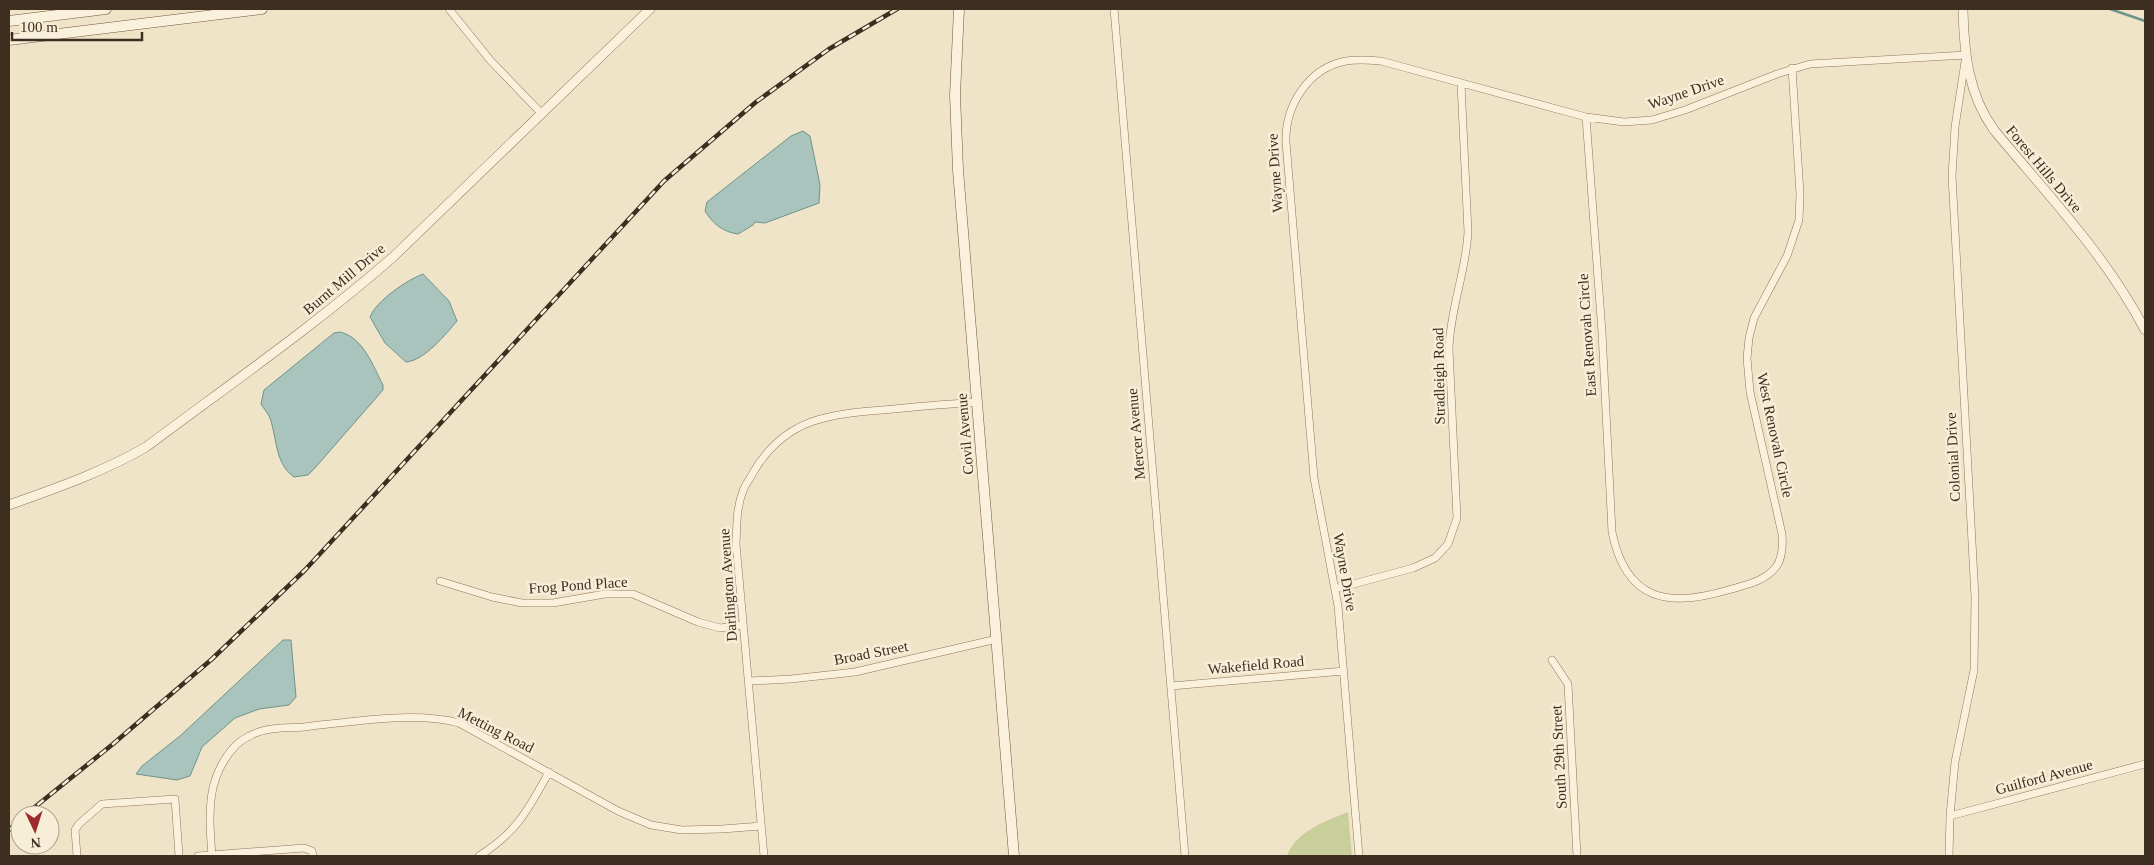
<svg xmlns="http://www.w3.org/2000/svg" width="2154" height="865" font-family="'Times New Roman',serif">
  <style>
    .green { fill: #c9cf9b }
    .water { fill: #a9c4bc; stroke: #6f938a }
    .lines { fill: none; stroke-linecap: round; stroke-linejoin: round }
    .stream { stroke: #6f938a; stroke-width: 2.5 }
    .minor-casing { stroke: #8d765c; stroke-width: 8 }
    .tertiary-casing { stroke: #8d765c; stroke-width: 10 }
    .secondary-casing { stroke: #6f573f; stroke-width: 11 }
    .minor { stroke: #faf1dc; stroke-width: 7 }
    .tertiary { stroke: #faf1dc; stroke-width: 9 }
    .secondary { stroke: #faf1dc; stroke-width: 10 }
    .rail-casing { stroke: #3d2e20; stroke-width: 4.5 }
    .rail { stroke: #f7eed8; stroke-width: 2.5; stroke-dasharray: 8; stroke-linecap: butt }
    .labels { text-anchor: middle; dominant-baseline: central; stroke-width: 5; stroke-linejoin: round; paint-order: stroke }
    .street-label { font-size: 15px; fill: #3d2e20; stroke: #f7eed8 }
  </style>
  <rect width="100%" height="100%" fill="#f0e4c8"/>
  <!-- green -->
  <path class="green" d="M1348,812L1352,856H1287C1296,831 1326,821 1348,812Z"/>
  <!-- water -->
  <path class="water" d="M803,131L810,136L820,185L819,203L765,223L755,222L753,225L738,234C723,232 713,224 705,211L707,202L791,136Z
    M423,274L449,301L457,321C446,334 424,361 406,362L385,343L370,317C376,301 407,280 423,274Z
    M340,332C363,337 373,366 383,385V390L314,469L308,475L294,477C275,464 277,438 270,418C268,413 264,409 261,404L264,390L334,333Z
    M283,640H291L296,697L289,705L259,709L235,718L202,747L190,776L177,780L136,774L142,766L180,736Z"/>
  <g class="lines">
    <!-- stream -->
    <path class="stream" d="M2110,9L2145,21"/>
    <!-- minor casing -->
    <g class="minor-casing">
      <path id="minor" d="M449,9L490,60L542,114
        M1114,9L1185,856
        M1586,117L1602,332L1612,532C1626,601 1668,608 1728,590C1745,585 1764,582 1776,567C1783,557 1783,545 1782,534L1750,392L1747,358L1749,338L1754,318L1787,256L1799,220L1800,194L1792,68
        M440,581L492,597L522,603H553L605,594H633L698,622L720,628L743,625
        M1335,589L1413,568L1435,558L1448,544L1457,518L1449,349C1450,309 1466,272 1468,232L1461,84
        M1552,660L1568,684L1577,856
        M749,681L791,679L855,672L997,639
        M1171,686L1344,671
        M1950,816L2145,764
        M77,856L75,830L79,824L102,804L175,799L179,856
        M198,856L304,848L312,851L313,856
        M212,856C209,815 205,778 236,745C241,740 252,734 259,732C271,727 290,728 304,727C350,722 414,711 459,723L618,811L651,825L682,830L722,829L761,826
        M479,856C517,832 528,810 549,772
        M764,856L736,544C737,527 736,508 743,491C745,484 751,478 754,471C788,415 834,414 894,409C922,406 950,404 978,402
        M1359,856L1338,606L1314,478L1286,142C1285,106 1308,68 1346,61C1358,59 1369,60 1381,61L1586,117L1624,122L1652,120L1685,110L1777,74L1810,64L1966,55L1955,127L1952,176L1975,597L1974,670L1955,762L1950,816L1949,856"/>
    </g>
    <!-- tertiary casing -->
    <g class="tertiary-casing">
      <path id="tertiary" d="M1963,9C1964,52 1968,94 1994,130C2047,194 2106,255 2145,330
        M9,505C56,488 103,472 146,447C229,385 314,326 392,258L650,9"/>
    </g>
    <!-- secondary casing -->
    <g class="secondary-casing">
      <path id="secondary" d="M959,9L955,95L958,170L1014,856
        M9,21L106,9
        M9,40L262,9"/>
    </g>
    <!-- minor -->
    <use href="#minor" class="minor"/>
    <!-- tertiary -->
    <use href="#tertiary" class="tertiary"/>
    <!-- secondary -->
    <use href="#secondary" class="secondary"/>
    <!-- rail casing -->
    <g class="rail-casing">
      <path id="rail" d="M25,815L113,744L212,659L305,570L664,181L756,102L829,49L897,9
        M9,830L20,820"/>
    </g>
    <!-- rail -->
    <use href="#rail" class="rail"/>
  </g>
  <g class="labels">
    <!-- street labels -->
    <g class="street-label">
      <text transform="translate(1686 92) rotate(-19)">Wayne Drive</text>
      <text transform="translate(2044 169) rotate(50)">Forest Hills Drive</text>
      <text transform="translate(1275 173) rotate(-94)">Wayne Drive</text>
      <text transform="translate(344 279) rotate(-40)">Burnt Mill Drive</text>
      <text transform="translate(1587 335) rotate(-94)">East Renovah Circle</text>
      <text transform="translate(1439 376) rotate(-91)">Stradleigh Road</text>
      <text transform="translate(965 434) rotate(-95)">Covil Avenue</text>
      <text transform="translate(1136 434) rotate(-95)">Mercer Avenue</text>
      <text transform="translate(1775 435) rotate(78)">West Renovah Circle</text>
      <text transform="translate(1953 457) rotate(-93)">Colonial Drive</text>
      <text transform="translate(1345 572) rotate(80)">Wayne Drive</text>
      <text transform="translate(578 585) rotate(-4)">Frog Pond Place</text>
      <text transform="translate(728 585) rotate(-94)">Darlington Avenue</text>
      <text transform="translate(871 653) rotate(-11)">Broad Street</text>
      <text transform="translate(1256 665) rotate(-5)">Wakefield Road</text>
      <text transform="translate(496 730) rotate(27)">Metting Road</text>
      <text transform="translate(1559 757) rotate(-93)">South 29th Street</text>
      <text transform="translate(2044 777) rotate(-15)">Guilford Avenue</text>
    </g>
  </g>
  <!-- border -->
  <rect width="2154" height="865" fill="none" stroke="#3d2e20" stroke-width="20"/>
  <!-- north arrow -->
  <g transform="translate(35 830) rotate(176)"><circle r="24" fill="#f7eed8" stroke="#ada18e"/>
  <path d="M0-4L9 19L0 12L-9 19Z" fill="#9e2a2b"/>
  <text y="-8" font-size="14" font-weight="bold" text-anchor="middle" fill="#3d2e20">N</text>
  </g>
  <!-- scale -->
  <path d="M12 32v8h130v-8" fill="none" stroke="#3d2e20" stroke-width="2.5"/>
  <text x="20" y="32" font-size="15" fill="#3d2e20" stroke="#f7eed8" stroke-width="4" paint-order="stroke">100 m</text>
</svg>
